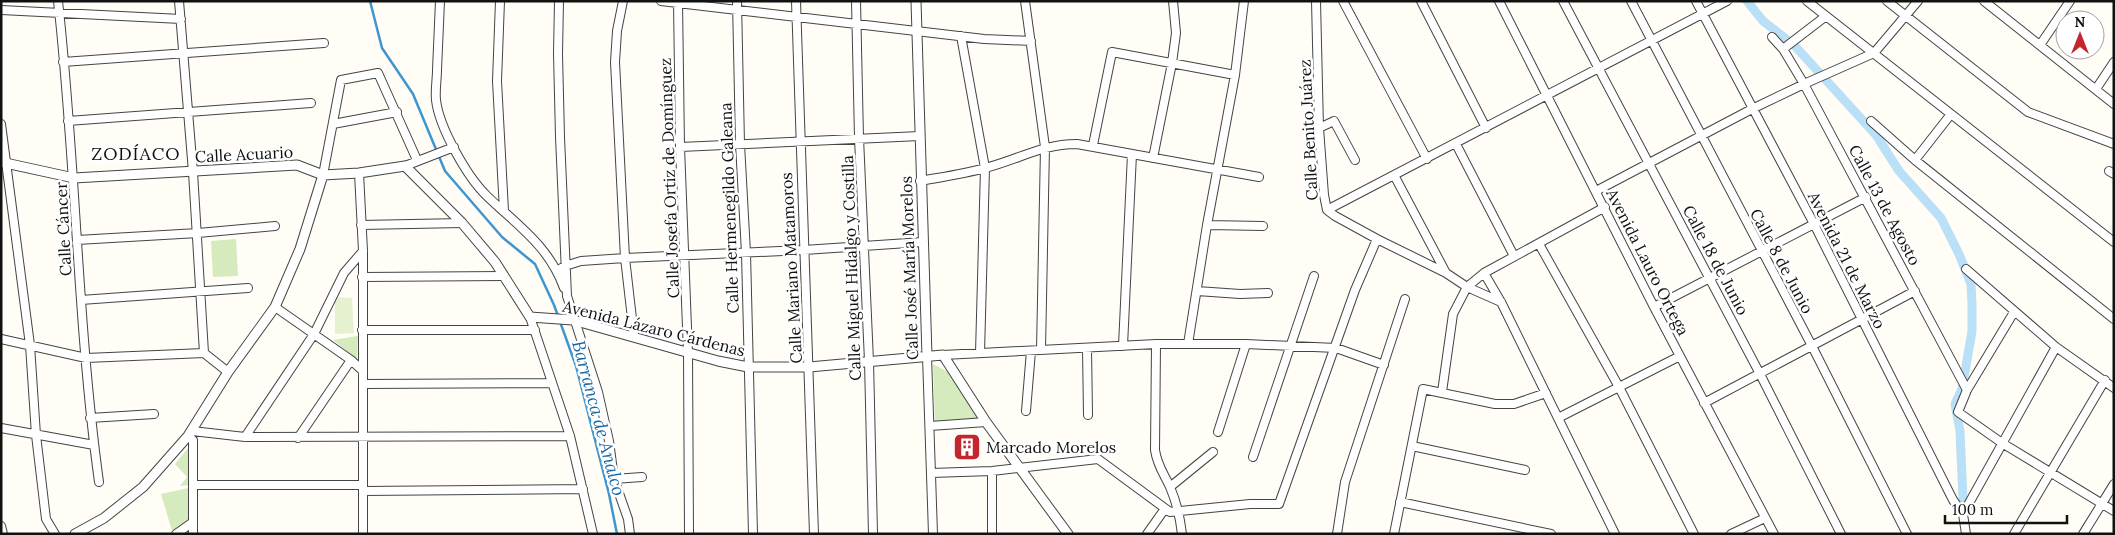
<svg xmlns="http://www.w3.org/2000/svg" width="2115" height="535" font-family="Lora,serif">
  <style>
    .green { fill: #d5ebbd }
    .pitch { fill: #e6f2cf }
    .lines { fill: none; stroke-linecap: round; stroke-linejoin: round }
    .stream { stroke: #3f96cf; stroke-width: 2.5 }
    .canal { stroke: #b9e0f7; stroke-width: 9 }
    .minor-casing { stroke: #444; stroke-width: 10 }
    .tertiary-casing { stroke: #444; stroke-width: 11 }
    .minor { stroke: #fff; stroke-width: 8 }
    .tertiary { stroke: #fff; stroke-width: 9 }
    .labels { text-anchor: middle; dominant-baseline: central; stroke-width: 5; stroke-linejoin: round; paint-order: stroke }
    .street-label { font-size: 16px; fill: #111; stroke: #fff }
    .poi-label { font-size: 16px; fill: #111; stroke: #fff; text-anchor: start }
    .neighbourhood-label { font-size: 18px; letter-spacing: 1px; fill: #111; stroke: #fff }
    .water-label { font-size: 18px; font-style: italic; fill: #1768a6; stroke: #fff }
  </style>
  <rect width="100%" height="100%" fill="#fffdf5"/>
  <!-- green -->
  <path class="green" d="M236,239L238,276L213,277L211,241Z
    M358,336L357,359L333,340L357,336Z
    M933,364L950,373L978,419L935,422Z
    M188,448L191,485L180,486L187,477L175,464Z
    M193,487V534H173L161,494Z"/>
  <!-- pitch -->
  <path class="pitch" d="M335,297L352,298L354,333L335,334Z"/>
  <g class="lines">
    <!-- stream -->
    <path class="stream" d="M370,1L382,48L413,94L445,171L502,237L535,264L554,305L576,366L609,494L617,534"/>
    <!-- canal -->
    <path class="canal" d="M1747,1L1763,21L1794,45L1876,135L1899,171L1941,218L1959,254L1971,284L1972,304V331L1962,389L1955,404L1960,431L1963,499"/>
    <!-- minor casing -->
    <g class="minor-casing">
      <path id="minor" d="M58,1C76,161 77,323 99,482
        M179,1L193,172L204,353L228,372
        M440,1C439,24 438,47 437,70C437,79 435,90 436,100C439,127 467,177 487,196C518,226 549,246 564,288
        M500,1L497,81L504,211
        M559,1L558,54L560,137L567,296L598,392L609,441L614,479L628,519L630,534
        M623,1L617,31L615,62L625,258L634,336
        M661,1L984,39L1031,41
        M678,1L680,147L688,353L689,534
        M737,1L740,144L746,253L753,534
        M796,1L814,534
        M856,1L859,138L869,361L873,534
        M1025,1L1045,147L1041,350
        M1316,1L1319,128L1324,195L1327,210L1335,216L1377,239L1446,273L1467,287L1501,302
        M1343,1L1427,159
        M1421,1L1486,128
        M1499,1L1654,307L1774,534
        M1563,1L1760,374L1841,534
        M1631,1L1812,346L1907,534
        M1696,1L1814,224L1953,500L1963,514L1966,534
        M1807,1L2114,242
        M1887,1L2028,112L2114,144
        M1984,1L2114,104
        M1,10L181,19
        M961,36L985,168L980,353
        M1772,37L1783,49L1804,84L1967,390
        M2040,45L2070,1
        M1783,49L1826,16
        M63,62L324,43
        M2096,89L2114,62
        M68,121L311,103
        M1871,121L1915,160L2114,319
        M1,124L30,345L36,435L46,519L55,534
        M333,124L397,112
        M1319,128L1334,121L1355,160
        M1456,144L1514,256
        M1093,145L1112,52L1235,75
        M680,147L920,136
        M1153,158L1172,63L1176,33L1173,1
        M1915,160L1951,114
        M405,166L454,147
        M2109,171L2114,174
        M359,173L363,251V534
        M323,175L341,80L378,73L417,160
        M1394,175L1446,273
        M920,181C942,177 964,174 985,168C1017,160 1042,144 1077,144L1259,177
        M1596,191L1752,109L1804,84L1874,53L1918,1
        M1327,210L1727,1
        M361,225L462,223
        M1207,225L1263,226
        M77,240L198,233L275,226
        M1539,244L1619,387L1694,534
        M1966,269L2056,347L2114,388
        M558,270L565,266L581,261L625,258L804,250L923,242
        M1484,273L1501,302L1615,534
        M362,277L504,276
        M1197,291L1240,294L1268,293
        M81,300L248,288
        M275,307L351,360L363,371
        M1654,307L1866,197
        M2014,312L1967,390L1958,412L2002,443L2114,511
        M530,317L570,436L593,534
        M362,330H535
        M1,339L86,358L204,353
        M1156,344L1155,450C1157,465 1164,474 1170,487C1177,503 1180,517 1182,534
        M1188,344L1207,225L1235,75L1244,1
        M1123,346L1132,154
        M1087,348L1088,415
        M943,355L1156,344H1246L1336,348L1384,365
        M927,356L933,534
        M363,384L552,383
        M1442,392L1453,314L1467,287L1484,273L1605,207
        M1704,403L1915,291
        M1026,411L1031,351
        M90,418L154,414
        M1558,418L1680,356
        M930,426L986,422
        M1,428L94,445
        M192,431L245,437L570,436
        M1218,432L1246,344
        M188,436L193,440V534
        M245,437L314,334L344,273L363,251
        M298,438L351,360
        M1412,446L1525,470
        M1253,457L1314,276
        M992,471V534
        M931,473L992,471L1098,459L1170,512L1250,504H1279L1355,290L1377,239
        M614,479L642,477
        M193,485H363
        M1170,487L1213,452
        M363,491L583,489
        M1400,502L1551,534
        M1963,514L2056,347
        M1,526L3,534
        M176,534L193,522
        M1147,534L1164,510
        M1337,534L1345,482L1405,299
        M1394,534L1423,389L1495,404H1514L1546,393
        M1731,534L1765,518
        M2014,534L2105,380
        M2083,534L2114,484"/>
    </g>
    <!-- tertiary casing -->
    <g class="tertiary-casing">
      <path id="tertiary" d="M916,1L927,356
        M1,162L74,178L297,165L323,175L359,173L405,166L462,223L495,262L530,317L573,320L718,361L748,367H809L943,355L986,422L1068,534
        M75,534L104,518L143,487L188,436L228,372L275,307L300,249L323,175"/>
    </g>
    <!-- minor -->
    <use href="#minor" class="minor"/>
    <!-- tertiary -->
    <use href="#tertiary" class="tertiary"/>
  </g>
  <!-- icons -->
  <defs>
    <g id="building-square" transform="scale(1.4375)"><rect x="-9" y="-9" width="18" height="18" rx="4" fill="#c4262e" stroke="#fff"/><path d="M-4-6H4V6H1V3H-1V6H-4ZM-2.5-4.3h1.7v1.8h-1.7ZM.8-4.3h1.7v1.8H.8ZM-2.5-1h1.7V.8h-1.7ZM.8-1h1.7V.8H.8Z" fill="#fff"/></g>
  </defs>
  <g fill-rule="evenodd">
    <use href="#building-square" x="967" y="447"/>
  </g>
  <g class="labels">
    <!-- street labels -->
    <g class="street-label">
      <text transform="translate(1308 130) rotate(-93)">Calle Benito Juárez</text>
      <text transform="translate(244 154) rotate(-3)">Calle Acuario</text>
      <text transform="translate(669 178) rotate(-92)">Calle Josefa Ortiz de Domínguez</text>
      <text transform="translate(1885 205) rotate(62)">Calle 13 de Agosto</text>
      <text transform="translate(729 208) rotate(-92)">Calle Hermenegildo Galeana</text>
      <text transform="translate(63 229) rotate(-93)">Calle Cáncer</text>
      <text transform="translate(1716 260) rotate(62)">Calle 18 de Junio</text>
      <text transform="translate(1847 260) rotate(63)">Avenida 21 de Marzo</text>
      <text transform="translate(1782 261) rotate(62)">Calle 8 de Junio</text>
      <text transform="translate(1648 262) rotate(63)">Avenida Lauro Ortega</text>
      <text transform="translate(791 268) rotate(-93)">Calle Mariano Matamoros</text>
      <text transform="translate(851 268) rotate(-92)">Calle Miguel Hidalgo y Costilla</text>
      <text transform="translate(909 268) rotate(-92)">Calle José María Morelos</text>
      <text transform="translate(654 328) rotate(14)">Avenida Lázaro Cárdenas</text>
    </g>
    <!-- poi labels -->
    <g class="poi-label">
      <text x="986" y="447">Marcado Morelos</text>
    </g>
    <!-- neighbourhood labels -->
    <g class="neighbourhood-label">
      <text x="136" y="153">ZODÍACO</text>
    </g>
    <!-- water labels -->
    <g class="water-label">
      <text transform="translate(599 418) rotate(75)">Barranca de Analco</text>
    </g>
  </g>
  <!-- border -->
  <rect width="2115" height="535" fill="none" stroke="#111111" stroke-width="5"/>
  <!-- north arrow -->
  <g transform="translate(2080 35)"><circle r="24" fill="#ffffff" stroke="#a0a0a0"/>
  <path d="M0-4L9 19L0 12L-9 19Z" fill="#c4262e"/>
  <text y="-8" font-size="14" font-weight="bold" text-anchor="middle" fill="#111111">N</text>
  </g>
  <!-- scale -->
  <path d="M1945 515v8h122v-8" fill="none" stroke="#111111" stroke-width="2.5"/>
  <text x="1952" y="515" font-size="15" fill="#111111" stroke="#ffffff" stroke-width="4" paint-order="stroke">100 m</text>
</svg>
